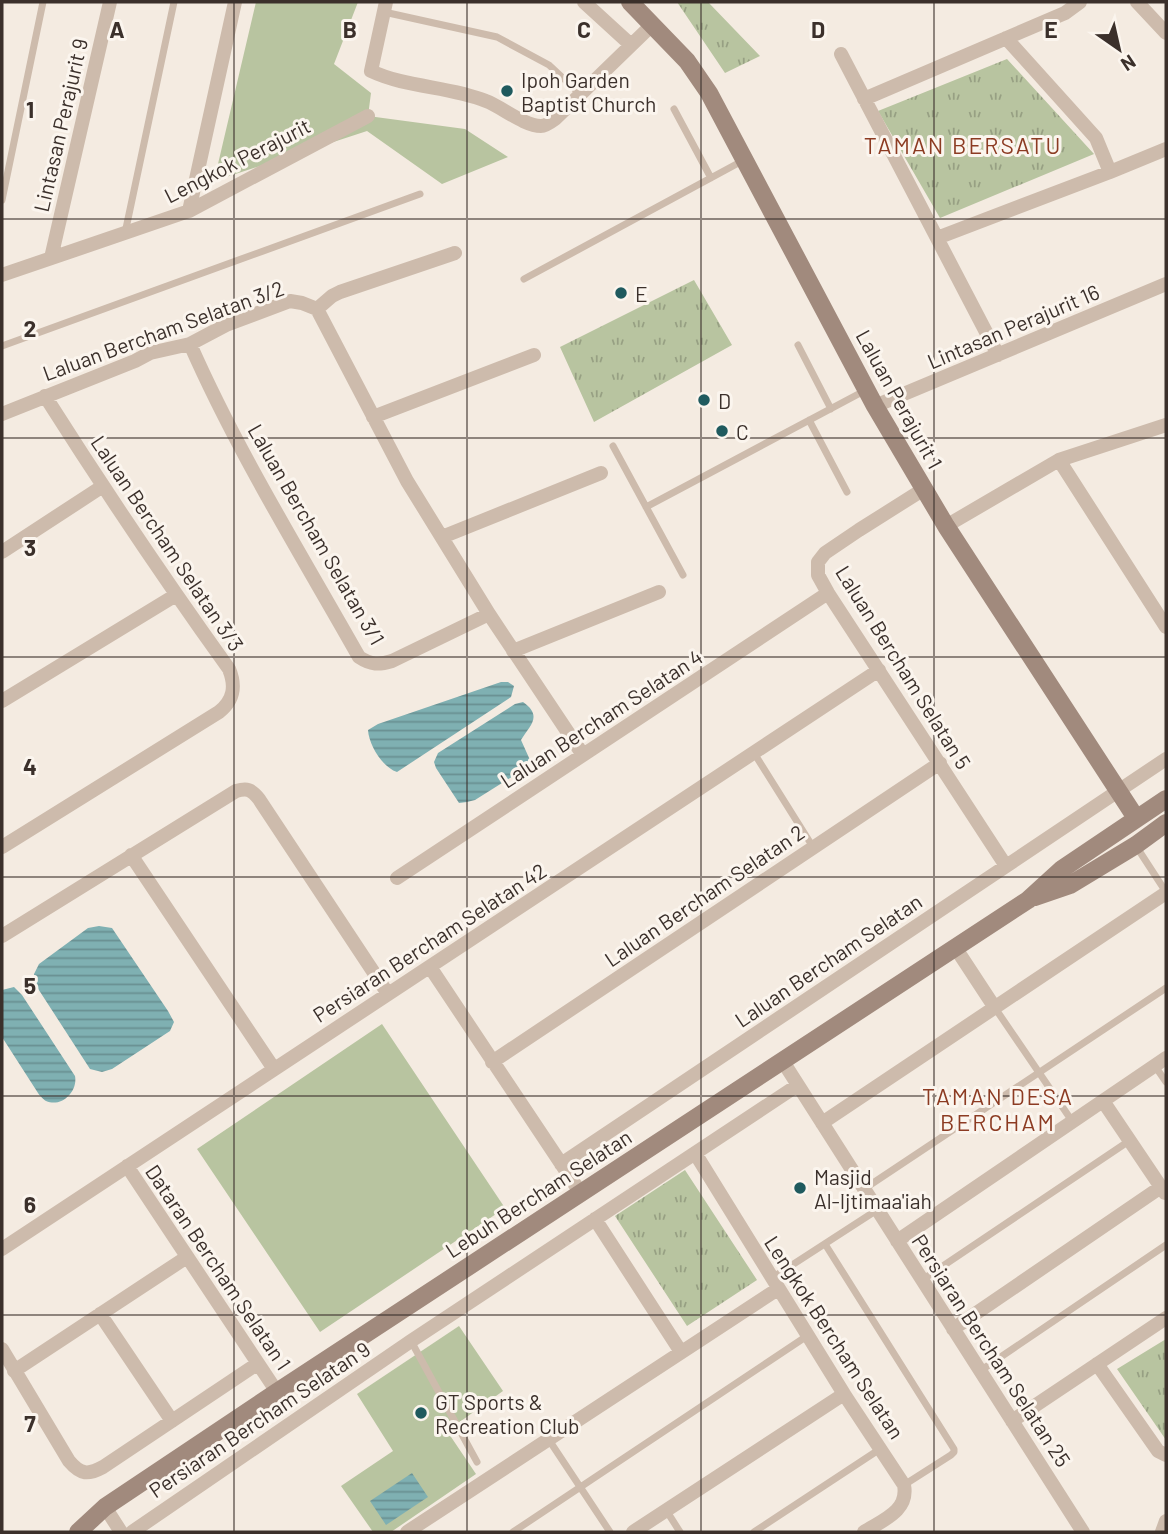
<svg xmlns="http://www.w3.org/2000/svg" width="1168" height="1534" font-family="Barlow,sans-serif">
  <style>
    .grass { fill: #b8c4a0 }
    .park { fill: url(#park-tufts) }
    .water { fill: url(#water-rules) }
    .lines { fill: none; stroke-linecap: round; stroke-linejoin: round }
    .lane { stroke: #cdbbac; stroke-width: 7 }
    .street { stroke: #cdbbac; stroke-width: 14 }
    .secondary { stroke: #a18a7d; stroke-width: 18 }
    .grid { fill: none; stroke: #3b302b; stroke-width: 2; stroke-opacity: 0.55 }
    .poi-dot { fill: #1f5a5e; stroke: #fbf5ee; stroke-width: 2.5 }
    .labels { text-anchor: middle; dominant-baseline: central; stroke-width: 6; stroke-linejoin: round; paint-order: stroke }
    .poi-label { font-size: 21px; fill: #3b302b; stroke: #fbf5ee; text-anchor: start }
    .street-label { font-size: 21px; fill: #3b302b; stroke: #fbf5ee }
    .neighbourhood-label { font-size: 23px; letter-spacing: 2px; fill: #8c3b22; stroke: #fbf5ee }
    .grid-label { font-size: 23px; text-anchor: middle; font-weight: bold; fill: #3b302b; stroke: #fbf5ee; stroke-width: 6; stroke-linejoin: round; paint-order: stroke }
  </style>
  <defs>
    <pattern id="park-tufts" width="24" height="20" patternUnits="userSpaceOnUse" patternTransform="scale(1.75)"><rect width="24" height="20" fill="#b8c4a0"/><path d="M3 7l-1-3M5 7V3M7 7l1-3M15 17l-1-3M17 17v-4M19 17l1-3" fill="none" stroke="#97a083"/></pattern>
    <pattern id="water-rules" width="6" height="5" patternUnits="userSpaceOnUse" patternTransform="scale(1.75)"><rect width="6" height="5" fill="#7fb0b2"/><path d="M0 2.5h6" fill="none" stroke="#699091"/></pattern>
  </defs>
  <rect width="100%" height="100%" fill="#f4ebe1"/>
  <!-- grass -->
  <path class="grass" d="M256,2H358L334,64L371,93L368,116L465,129L508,157L442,184L367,131L214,181Z
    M382,1024L505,1208L320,1332L197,1149Z
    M459,1326L503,1391L447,1431L476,1474L391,1532H373L341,1486L393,1451L357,1394Z"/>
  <!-- park -->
  <path class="park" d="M677,2H708L760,56L725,73Z
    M1007,59L1094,154L940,218L878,111Z
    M694,280L732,345L594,422L560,347Z
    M685,1170L757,1280L687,1326L615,1216Z
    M1166,1339V1440L1117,1369Z"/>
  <!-- water -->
  <path class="water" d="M501,682H508L514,686L511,697L397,772C382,767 369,745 368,730L378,724Z
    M523,702C543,716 530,725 521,740L530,760L526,768L475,800L467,802L459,803L436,768L434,762L438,753L515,704Z
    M99,926L112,928L168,1011L174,1022L170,1031L112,1069L102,1072L90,1069L35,984L34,974L39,964L88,928Z
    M14,987L22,995L75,1076C78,1091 62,1108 46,1101C44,1100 40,1096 38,1093L2,1037V990Z
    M412,1473L428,1497L386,1525L370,1501Z"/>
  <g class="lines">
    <!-- lane -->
    <path class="lane" d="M384,12L497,37L549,65L580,94
      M674,109L711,178
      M2,200L43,2
      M125,233L174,2
      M524,279L744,160
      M798,345L831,409
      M2,346L420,194
      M809,420L847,492
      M613,446L683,575
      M646,507L866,390
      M754,753L813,847
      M1136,846L1166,892
      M995,1008L1072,1121
      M1155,1066L1166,1082
      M864,1189L1166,988
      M825,1244L954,1449V1452L951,1455L904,1485
      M772,1278L877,1210
      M922,1280L1129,1141
      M411,1341L477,1462
      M980,1371L1166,1245
      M549,1440L610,1532
      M666,1510L680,1532
      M513,1532L807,1336
      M754,1532L880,1449"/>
    <!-- street -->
    <path class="street" d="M386,2L371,71C407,88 449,86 486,101C502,107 524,126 541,126C546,126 551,122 555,119L653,24
      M584,2L631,45
      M1137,2L1166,33
      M1006,38L1096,138L1110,172
      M841,54L998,355
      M864,99L1065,13L1080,2
      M189,211L235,2
      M937,238L1110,172L1166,149
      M51,258L110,2
      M2,275L189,211L368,116
      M317,309L407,481L489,614L583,755
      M190,344C238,453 301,554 359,657C371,665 379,665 392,661L489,614
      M875,406L1166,284
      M2,414L135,361L150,353L190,344L226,325L290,301L302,303L317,309L332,296L340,292L455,253
      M373,417L534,355
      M1059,460L1166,627
      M924,489L859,530L825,553L818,562V575L828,593L1006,866
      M946,526L1059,460L1166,425
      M442,537L601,473
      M2,552L103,486
      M513,651L659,592
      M2,701L176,595
      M2,847L219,712C234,700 236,686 229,669C165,580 104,489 45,396
      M131,855L274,1069
      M397,878L828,593
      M2,936L236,791C247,788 251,789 259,799L388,994
      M955,947L995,1008
      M430,967L580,1192
      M782,1060L1083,1532
      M492,1062L940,763
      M1103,1101L1165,1193
      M822,1123L1166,893
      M695,1153L844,1394L904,1485C909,1511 883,1520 864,1532
      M561,1164L1166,759
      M127,1166L277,1392
      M595,1219L681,1352
      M897,1241L1166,1058
      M2,1249L879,670
      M100,1314L172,1421
      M953,1329L1161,1187
      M2,1349L69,1461C81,1475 88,1475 103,1467L257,1364
      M1097,1364L1158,1451L1166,1455
      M14,1371L187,1257
      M1012,1421L1166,1318
      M105,1507L121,1532
      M132,1532L411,1341L798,1085
      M407,1532L778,1289
      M633,1532L844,1394
      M1162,1532L1166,1521"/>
    <!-- secondary -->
    <path class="secondary" d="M630,2L687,61L709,93L875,406L946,526L1136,818
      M1035,897L1070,885L1136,845L1166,823
      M78,1532L105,1507L277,1392L1028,900L1062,869L1166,799"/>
  </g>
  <!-- grid -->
  <path class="grid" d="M234,2V1532M467,2V1532M701,2V1532M934,2V1532M2,219H1166M2,438H1166M2,657H1166M2,877H1166M2,1096H1166M2,1315H1166"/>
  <!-- markers -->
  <g class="poi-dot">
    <circle cx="507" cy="91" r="7"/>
    <circle cx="621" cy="293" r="7"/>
    <circle cx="704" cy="400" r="7"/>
    <circle cx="722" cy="431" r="7"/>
    <circle cx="800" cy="1188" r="7"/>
    <circle cx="421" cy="1413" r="7"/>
  </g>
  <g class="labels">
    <!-- poi labels -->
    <g class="poi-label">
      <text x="521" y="79">Ipoh Garden<tspan x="521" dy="24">Baptist Church</tspan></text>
      <text x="635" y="293">E</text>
      <text x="718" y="400">D</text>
      <text x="736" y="431">C</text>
      <text x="814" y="1176">Masjid<tspan x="814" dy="24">Al-Ijtimaa'iah</tspan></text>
      <text x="435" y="1401">GT Sports &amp;<tspan x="435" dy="24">Recreation Club</tspan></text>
    </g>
    <!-- street labels -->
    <g class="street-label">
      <text transform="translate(60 125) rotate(-77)">Lintasan Perajurit 9</text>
      <text transform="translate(237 160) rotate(-27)">Lengkok Perajurit</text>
      <text transform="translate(1013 326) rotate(-23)">Lintasan Perajurit 16</text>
      <text transform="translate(163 330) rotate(-20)">Laluan Bercham Selatan 3/2</text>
      <text transform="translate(900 399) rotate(61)">Laluan Perajurit 1</text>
      <text transform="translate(317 534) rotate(60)">Laluan Bercham Selatan 3/1</text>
      <text transform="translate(168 543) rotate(56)">Laluan Bercham Selatan 3/3</text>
      <text transform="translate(904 667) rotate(58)">Laluan Bercham Selatan 5</text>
      <text transform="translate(601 718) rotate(-33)">Laluan Bercham Selatan 4</text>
      <text transform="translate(704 895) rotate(-34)">Laluan Bercham Selatan 2</text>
      <text transform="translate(429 942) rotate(-33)">Persiaran Bercham Selatan 42</text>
      <text transform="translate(828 960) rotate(-34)">Laluan Bercham Selatan</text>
      <text transform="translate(538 1193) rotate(-33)">Lebuh Bercham Selatan</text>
      <text transform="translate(219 1267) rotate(56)">Dataran Bercham Selatan 1</text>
      <text transform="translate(835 1337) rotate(57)">Lengkok Bercham Selatan</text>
      <text transform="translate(992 1350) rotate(57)">Persiaran Bercham Selatan 25</text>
      <text transform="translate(259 1419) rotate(-34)">Persiaran Bercham Selatan 9</text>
    </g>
    <!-- neighbourhood labels -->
    <g class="neighbourhood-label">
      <text x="963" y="145">TAMAN BERSATU</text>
      <text x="998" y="1096">TAMAN DESA<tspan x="998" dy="26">BERCHAM</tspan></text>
    </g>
  </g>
  <g class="grid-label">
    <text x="117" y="38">A</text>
    <text x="350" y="38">B</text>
    <text x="584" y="38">C</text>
    <text x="818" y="38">D</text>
    <text x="1051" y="38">E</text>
    <text x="30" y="118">1</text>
    <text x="30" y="337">2</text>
    <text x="30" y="556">3</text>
    <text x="30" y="775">4</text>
    <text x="30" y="994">5</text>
    <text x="30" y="1213">6</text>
    <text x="30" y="1432">7</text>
  </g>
  <!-- border -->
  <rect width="1168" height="1534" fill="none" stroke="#3b302b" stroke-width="7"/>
  <!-- north arrow -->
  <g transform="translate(1119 49) rotate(146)" stroke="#fbf5ee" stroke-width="5" paint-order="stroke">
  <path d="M0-5L12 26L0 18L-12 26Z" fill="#3b302b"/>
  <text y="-10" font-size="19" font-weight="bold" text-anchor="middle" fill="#3b302b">N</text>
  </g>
</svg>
